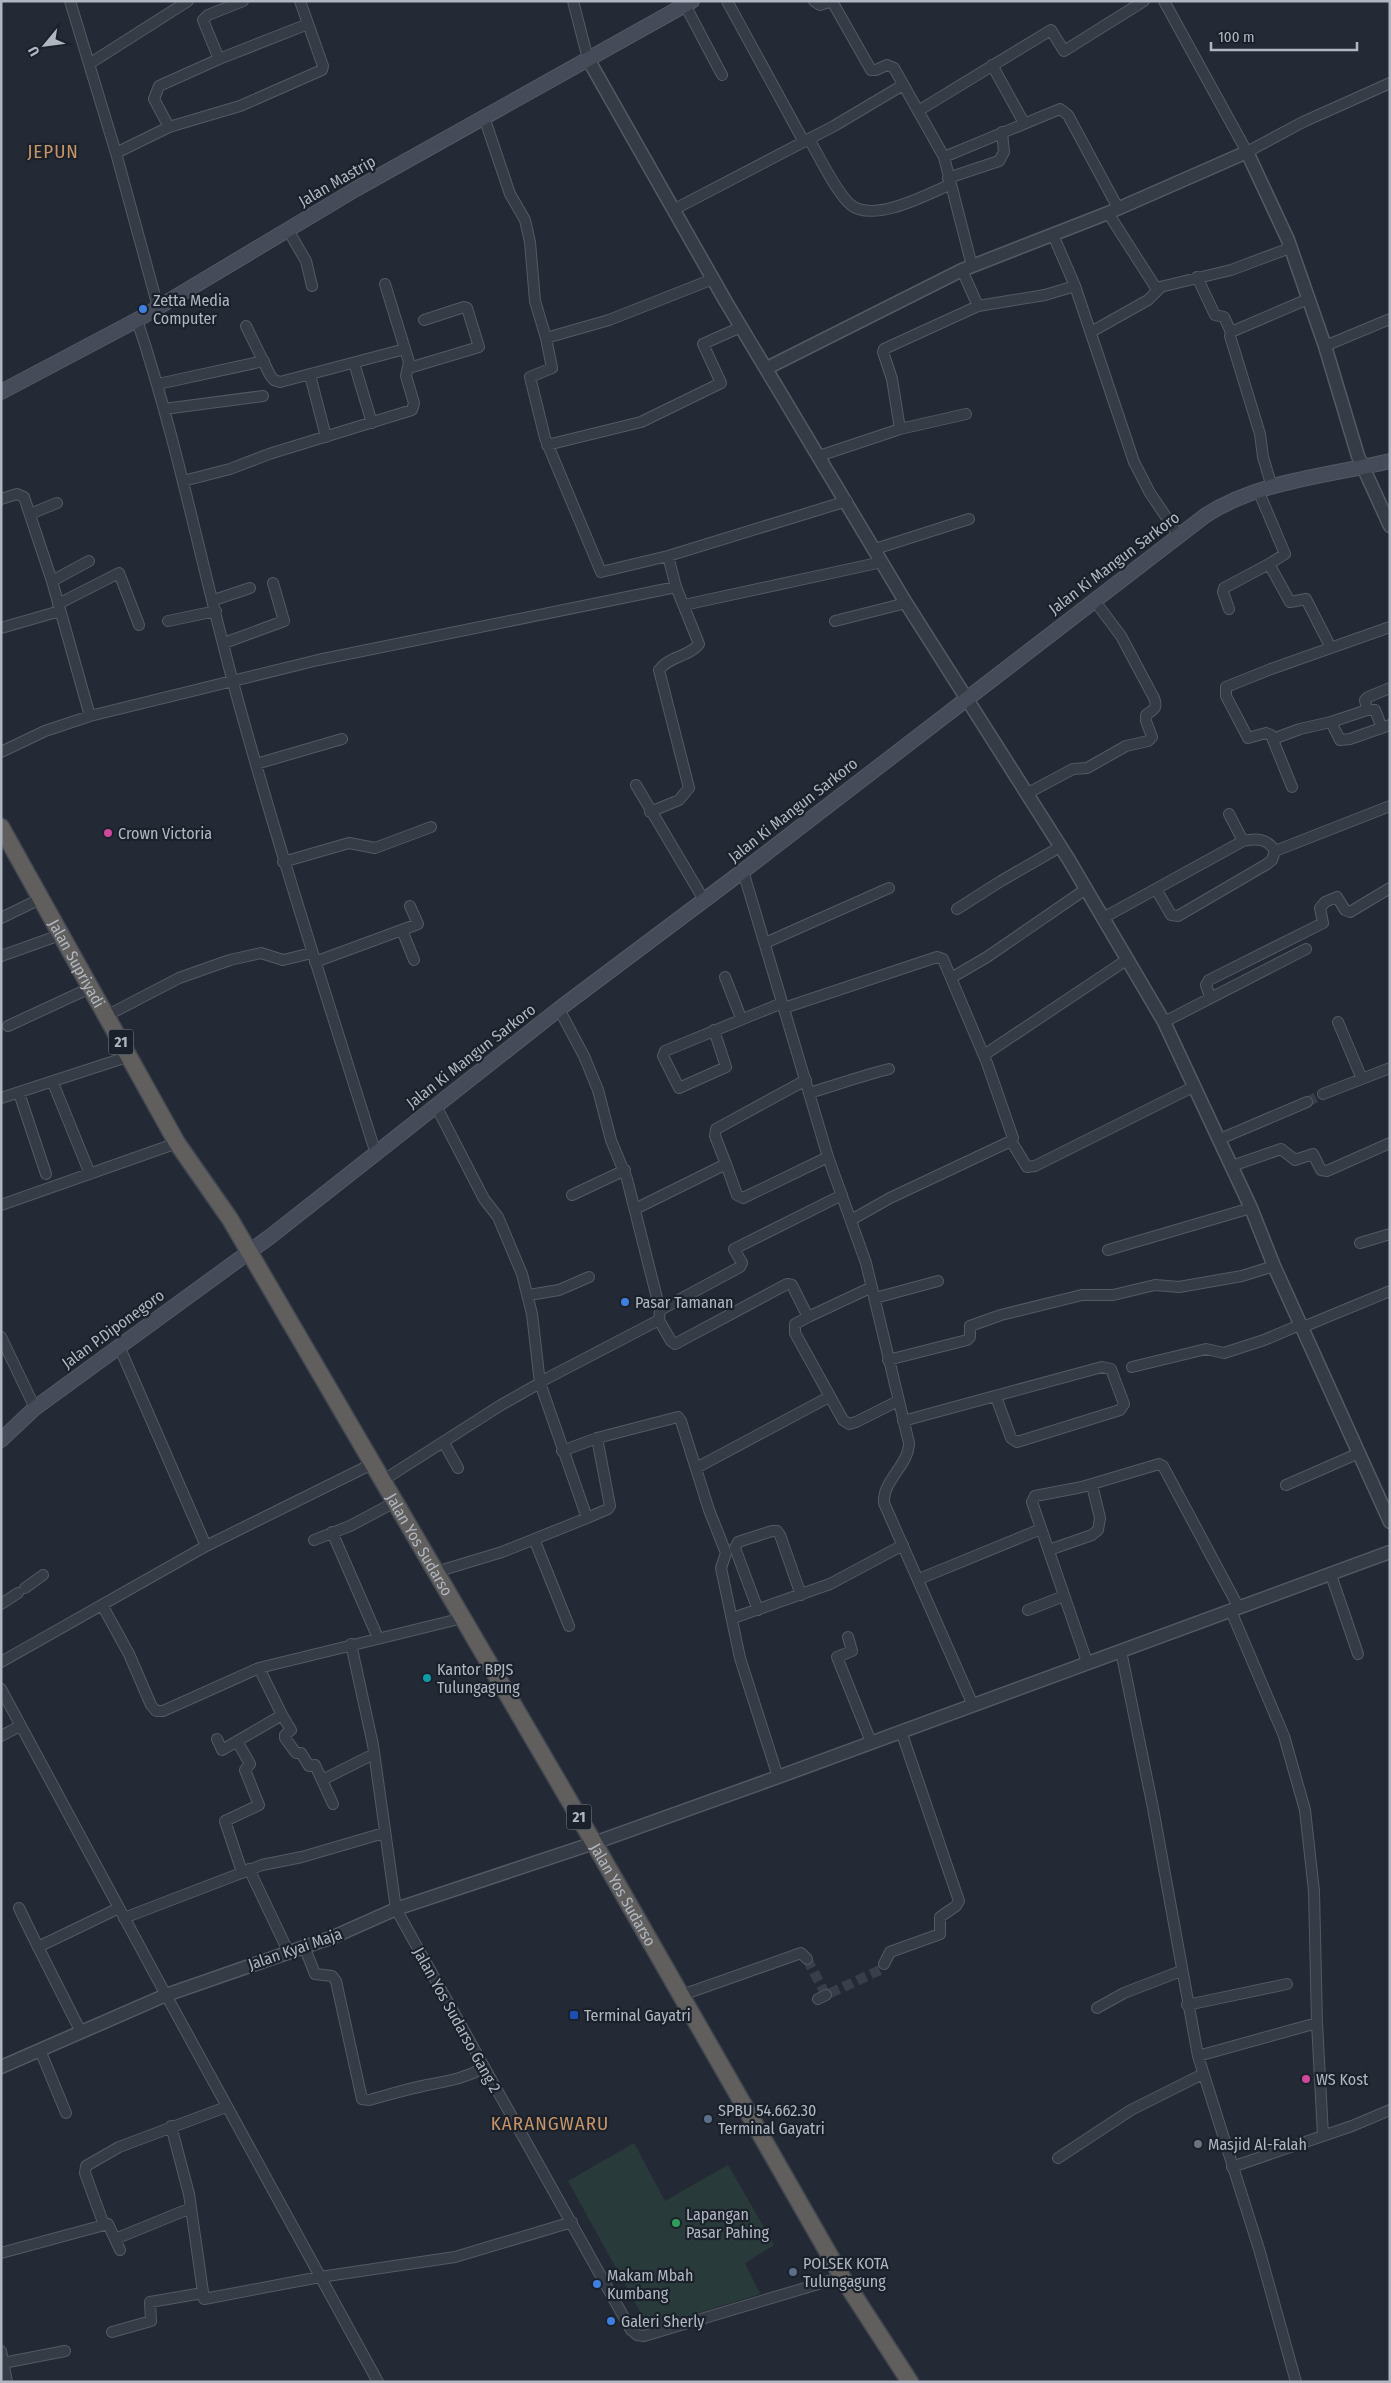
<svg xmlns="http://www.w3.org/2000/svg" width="1391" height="2383" font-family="'Fira Sans Condensed',sans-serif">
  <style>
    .grass { fill: #293a3a }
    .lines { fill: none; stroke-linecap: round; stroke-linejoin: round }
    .minor-tunnel { stroke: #383f4a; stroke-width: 10; stroke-dasharray: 10 5; stroke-linecap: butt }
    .minor-casing { stroke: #545a64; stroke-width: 12 }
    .tertiary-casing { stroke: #545a64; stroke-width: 15 }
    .secondary-casing { stroke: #545a64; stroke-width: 16 }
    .trunk-casing { stroke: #414751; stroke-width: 19 }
    .minor { stroke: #363c46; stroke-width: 10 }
    .tertiary { stroke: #363c46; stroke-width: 12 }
    .secondary { stroke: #454b58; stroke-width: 14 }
    .trunk { stroke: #605f5d; stroke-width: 16 }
    .shop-dot { fill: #3f7fe0; stroke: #1b212a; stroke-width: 2 }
    .hotel-dot { fill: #d1479c; stroke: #1b212a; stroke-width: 2 }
    .culture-dot { fill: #0f9aa8; stroke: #1b212a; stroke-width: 2 }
    .transit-dot { fill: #1a4fb4; stroke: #1b212a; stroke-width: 2 }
    .service-dot { fill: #5c6f8a; stroke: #1b212a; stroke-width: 2 }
    .worship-dot { fill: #6b7280; stroke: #1b212a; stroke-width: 2 }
    .leisure-dot { fill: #2e9e5b; stroke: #1b212a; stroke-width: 2 }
    .labels { text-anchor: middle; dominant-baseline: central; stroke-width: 4.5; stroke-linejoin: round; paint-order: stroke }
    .shield { fill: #1b212a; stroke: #848a94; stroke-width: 1 }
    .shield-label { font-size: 15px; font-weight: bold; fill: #b1b7c2 }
    .street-label { font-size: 16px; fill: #b1b7c2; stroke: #1b212a }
    .poi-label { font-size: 16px; fill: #b1b7c2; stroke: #1b212a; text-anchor: start }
    .quarter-label { font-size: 19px; letter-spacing: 1px; fill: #c69468; stroke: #1b212a }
  </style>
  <rect width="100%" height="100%" fill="#232a35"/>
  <!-- grass -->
  <path class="grass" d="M634,2143L665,2201L728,2165L774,2245L745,2263L760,2294L649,2328L568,2181Z"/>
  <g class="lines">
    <!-- minor-tunnel -->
    <path class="minor-tunnel" d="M1307,1102L1323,1094
      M807,1959L826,1995L880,1970L884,1964"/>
    <!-- minor casing -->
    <g class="minor-casing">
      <path id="minor" d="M70,1L116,153L158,307
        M573,1L588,59
        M727,1L804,142
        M814,1L820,5L829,2L833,3L871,70H876L887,65L894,68L944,157L972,266
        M1164,1L1247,152L1303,122L1390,83
        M685,5L722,75
        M219,59L203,20L208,15L243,1
        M89,64L188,1
        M992,65L1024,123
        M918,111L1051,30L1064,51L1144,1
        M484,117L510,194L525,220L530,242L535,301L546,338L552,368L530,377L545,438L601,572L668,556L847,501
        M169,127L154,99L159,86L219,59L308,24
        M809,139C819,156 837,194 851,205C874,223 926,195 949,185
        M116,153L169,127L240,106L322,70L323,66L300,1
        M944,157L1060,109L1068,115L1118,208
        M948,178L999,161L1004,152L1002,132
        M673,210L834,126L903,85
        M1108,213L1156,288L1231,270L1290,248
        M288,230L306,261L312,286
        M1053,235L1075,286L1134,462L1150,493L1179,536
        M962,270L978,306
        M1197,277L1215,315L1224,317L1231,332L1230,336L1260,434L1263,457L1272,487
        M137,320C177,440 201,564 234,686C277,844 327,998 376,1154
        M246,326L270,375L274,380L280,382L405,349
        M1091,332L1148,300L1160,288
        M1231,332L1308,299
        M546,338L609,320L713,279
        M1325,346L1390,319
        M354,363L372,423
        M409,368L479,347L467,308L464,307L424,320
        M310,375L326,437
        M158,384L264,361
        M164,409L263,396
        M900,429L892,379L883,352L884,349L978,306L1045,295L1075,286
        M547,445L641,422L721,383L703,344L741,327
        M819,456L900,429L966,414
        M183,481L230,469L269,454L412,410L414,403L406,376L409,362L385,284
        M1258,490L1285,554L1269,564
        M1,499L17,494L24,497L52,581L90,716
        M30,514L57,503
        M875,549L969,519
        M52,581L89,561
        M214,600L250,588
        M58,604L119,573L139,625
        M684,605L882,562
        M1229,609L1223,592L1224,588L1269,564L1290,602L1306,599L1331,648
        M168,621L216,611
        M835,621L906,603
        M1,628L60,611
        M224,643L284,621L273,583
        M1367,710H1375L1382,728
        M1331,722L1367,710L1365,700L1368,697L1390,688
        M1273,739L1300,729L1331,722L1340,740L1350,739L1390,725
        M1,752L45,731L90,716L318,660L676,587
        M256,764L342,739
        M636,785L704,900
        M1292,787L1271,735L1266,733L1248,738L1226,696V687L1271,669L1390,627
        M1026,794L1073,769L1087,768L1126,746L1148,741L1152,737L1146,721V715C1154,709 1158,708 1154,698L1121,636L1094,600
        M650,812L679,800L689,788L659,670C669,656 689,657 699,644L676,587L668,556
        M1229,814L1243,841
        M283,862L349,843L375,848L431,827
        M743,871L828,1157L866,1263L909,1443C909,1465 882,1481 884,1503L973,1705
        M1156,889L1171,915L1178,916L1267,864L1272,860L1275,851L1390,806
        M957,909L1001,881L1060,847
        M1,918L40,899
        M1103,918L1243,841C1256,838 1267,838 1275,851
        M402,930L414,960
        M765,943L889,888
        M1,956L60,935
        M315,962L418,924L410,906
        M725,977L741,1018
        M1210,997L1206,985L1209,980L1323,923L1320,908L1325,902L1337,897L1345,910L1350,912L1390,888
        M784,1008L937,957L943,959L951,978L987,957L1086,889
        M106,1016L179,978L230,960L261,953L283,960L312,953
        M1164,1022L1306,949
        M1338,1022L1362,1079
        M8,1026L90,988
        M714,1030L726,1067L679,1088L663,1056L665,1051L782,1003
        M984,1055L1128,959
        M53,1083L90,1174
        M19,1093L46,1174
        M809,1093C836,1085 861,1076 889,1069
        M1323,1094L1390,1068
        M1,1098L130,1056
        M1220,1139L1307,1102
        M1011,1141L1027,1167L1035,1166L1195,1086
        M726,1164L737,1195L743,1198L828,1157
        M1232,1166L1281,1149L1295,1160L1313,1154L1321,1170L1327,1171L1390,1143
        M572,1195L625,1170
        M1,1205L177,1143
        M635,1209L726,1164L715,1136L716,1129L806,1080
        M851,1220L890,1198L1011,1141L1013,1138L987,1063L951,978
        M1360,1243L1390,1234
        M1108,1250L1251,1208
        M529,1295L559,1290L589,1277
        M875,1298L938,1281
        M660,1310L740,1267L742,1263L734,1249L842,1195
        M808,1317L795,1324V1333L843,1420L849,1424L856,1422L898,1401
        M659,1320L671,1341L675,1344L787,1284L792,1285L808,1317L872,1287
        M1303,1327L1390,1291
        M1,1337L35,1408
        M119,1346L206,1546
        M888,1360L967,1340L970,1337V1326L1001,1315L1082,1295H1113L1155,1285L1179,1287L1242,1276L1274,1266
        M1132,1367L1206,1349L1224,1353L1264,1340L1302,1324
        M540,1382L659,1320L660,1310L627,1179L611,1140L598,1090L584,1056L559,1009
        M903,1421L1102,1367L1111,1369L1124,1404L1120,1410L1017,1442L1011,1438L996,1397
        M444,1443L458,1468
        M562,1451L597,1438L678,1417L681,1421L709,1510L726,1553L721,1568L740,1658L778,1777
        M696,1468L829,1397
        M382,1481L501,1405L540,1383
        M1286,1485L1359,1453
        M587,1518L608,1509L610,1506L597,1438
        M332,1532L378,1638
        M534,1539L569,1626
        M314,1540L350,1526L395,1502
        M1049,1550L1092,1535L1098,1530L1100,1518L1092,1485
        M436,1572L502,1552L587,1518L540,1383L532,1314L522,1274L498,1217L484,1199L436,1106
        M1331,1575L1358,1654
        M919,1579L1041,1529
        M25,1588L43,1575
        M1,1604L18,1593
        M102,1605L129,1654L151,1705L156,1711H163L259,1668L463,1618
        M758,1610L735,1548L738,1542L772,1531H777L780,1535L801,1595
        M1028,1610L1064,1596
        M1231,1611L1284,1736L1305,1810L1314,1891L1317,2023L1323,2135
        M736,1617L830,1584L903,1545
        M848,1637L852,1651L837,1657L871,1742
        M351,1644L373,1745L396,1909L631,2330L637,2335L644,2336L842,2277
        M1121,1651L1153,1808L1198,2056L1259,2249L1296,2382
        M1,1662L206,1546L374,1463
        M1087,1662L1032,1502L1035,1496L1082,1487L1159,1464L1163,1466L1239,1608
        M1,1689L166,1995L378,2382
        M282,1715L291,1730L285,1735V1738L296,1753H301L309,1766L315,1765L333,1804
        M1,1736L20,1726
        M217,1739L222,1750L282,1715L259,1668
        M237,1741L250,1764L245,1770L259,1805L225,1821L242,1872
        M322,1780L374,1754
        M249,1869L288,1951
        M19,1908L38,1947
        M124,1918L262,1865L302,1857L384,1833
        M304,1946L315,1974L332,1976L336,1981L362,2099L369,2100C388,2095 407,2089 427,2085C447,2081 464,2079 483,2068
        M884,1964L890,1952L940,1934V1917L956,1906L959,1901L901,1731
        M682,1995L801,1953L807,1959
        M818,1999L826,1995
        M1187,2005L1287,1984
        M1097,2008L1124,1993L1181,1971
        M81,2032L38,1947L119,1908
        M40,2050L66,2113
        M1198,2056L1317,2023
        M171,2126L189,2194L204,2299L320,2277L455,2257L572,2222
        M1058,2158L1131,2110L1203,2074
        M1232,2167L1352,2126L1390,2110
        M104,2225L85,2173L86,2166L119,2147L226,2107
        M115,2239L191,2208
        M1,2253L108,2224L120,2250
        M112,2332L151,2321L150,2302L203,2293
        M1,2351L7,2382
        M3,2363L65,2351"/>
    </g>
    <!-- tertiary casing -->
    <g class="tertiary-casing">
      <path id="tertiary" d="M588,59L726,302L906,603L1069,860L1164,1022L1251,1208L1274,1266L1390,1522
        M767,368L962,270L1108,213L1247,152L1288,240L1325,346L1358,456L1390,526
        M1,2067L166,1995L333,1937L396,1909L594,1843L778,1777L1390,1552"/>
    </g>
    <!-- secondary casing -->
    <g class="secondary-casing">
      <path id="secondary" d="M1,392L137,320L356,189L692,1
        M1,1440L35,1408L271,1236L559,1009L743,871L1206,515C1261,480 1328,476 1390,461"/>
    </g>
    <!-- trunk casing -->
    <g class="trunk-casing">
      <g id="trunk">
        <path id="s1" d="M1,827L177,1143L230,1219L594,1843L842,2277L910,2382"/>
      </g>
    </g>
    <!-- minor -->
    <use href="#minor" class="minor"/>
    <!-- tertiary -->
    <use href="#tertiary" class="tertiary"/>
    <!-- secondary -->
    <use href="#secondary" class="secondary"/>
    <!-- trunk -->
    <use href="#trunk" class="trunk"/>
  </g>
  <!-- markers -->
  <g class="shop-dot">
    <circle cx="143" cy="309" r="5"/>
    <circle cx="625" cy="1302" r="5"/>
    <circle cx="597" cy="2284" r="5"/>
    <circle cx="611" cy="2321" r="5"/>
  </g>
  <g class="hotel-dot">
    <circle cx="108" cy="833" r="5"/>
    <circle cx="1306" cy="2079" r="5"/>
  </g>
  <circle class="culture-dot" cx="427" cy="1678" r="5"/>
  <rect class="transit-dot" x="569" y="2010" width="10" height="10" rx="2.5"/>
  <g class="service-dot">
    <circle cx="708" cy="2119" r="5"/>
    <circle cx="793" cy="2272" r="5"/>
  </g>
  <circle class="worship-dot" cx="1198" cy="2144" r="5"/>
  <circle class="leisure-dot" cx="676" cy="2223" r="5"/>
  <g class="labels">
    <!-- shield labels -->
    <g class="shield">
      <rect x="108.5" y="1029.5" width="25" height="25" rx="4"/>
      <rect x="566.5" y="1804.5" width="25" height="25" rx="4"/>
    </g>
    <g class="shield-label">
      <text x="121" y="1042">21</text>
      <text x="579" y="1817">21</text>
    </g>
    <!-- street labels -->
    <g class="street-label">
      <text transform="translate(337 181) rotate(-30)">Jalan Mastrip</text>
      <text transform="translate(1114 563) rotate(-37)">Jalan Ki Mangun Sarkoro</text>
      <text transform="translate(793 810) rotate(-38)">Jalan Ki Mangun Sarkoro</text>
      <text stroke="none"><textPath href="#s1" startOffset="156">Jalan Supriyadi</textPath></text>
      <text transform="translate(471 1056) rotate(-38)">Jalan Ki Mangun Sarkoro</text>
      <text transform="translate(113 1329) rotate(-36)">Jalan P.Diponegoro</text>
      <text stroke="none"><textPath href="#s1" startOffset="831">Jalan Yos Sudarso</textPath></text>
      <text stroke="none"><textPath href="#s1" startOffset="1236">Jalan Yos Sudarso</textPath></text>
      <text transform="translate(295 1949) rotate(-19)">Jalan Kyai Maja</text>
      <text transform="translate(457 2020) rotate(61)">Jalan Yos Sudarso Gang 2</text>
    </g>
    <!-- poi labels -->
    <g class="poi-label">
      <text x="153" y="300">Zetta Media<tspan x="153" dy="18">Computer</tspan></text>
      <text x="118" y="833">Crown Victoria</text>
      <text x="635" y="1302">Pasar Tamanan</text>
      <text x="437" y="1669">Kantor BPJS<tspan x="437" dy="18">Tulungagung</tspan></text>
      <text x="584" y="2015">Terminal Gayatri</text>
      <text x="1316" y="2079">WS Kost</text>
      <text x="718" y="2110">SPBU 54.662.30<tspan x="718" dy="18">Terminal Gayatri</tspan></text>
      <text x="1208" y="2144">Masjid Al-Falah</text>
      <text x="686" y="2214">Lapangan<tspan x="686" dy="18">Pasar Pahing</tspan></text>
      <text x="803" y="2263">POLSEK KOTA<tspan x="803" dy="18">Tulungagung</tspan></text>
      <text x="607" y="2275">Makam Mbah<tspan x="607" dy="18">Kumbang</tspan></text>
      <text x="621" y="2321">Galeri Sherly</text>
    </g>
    <!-- quarter labels -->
    <g class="quarter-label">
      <text x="53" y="151">JEPUN</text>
      <text x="550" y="2123">KARANGWARU</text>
    </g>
  </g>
  <!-- border -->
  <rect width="1391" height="2383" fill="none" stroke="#b1b7c2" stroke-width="5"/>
  <!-- north arrow -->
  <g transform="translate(45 45) rotate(241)" stroke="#1b212a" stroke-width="4" paint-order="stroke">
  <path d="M0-4L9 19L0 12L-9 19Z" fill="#b1b7c2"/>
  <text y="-8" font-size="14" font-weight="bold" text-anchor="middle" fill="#b1b7c2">U</text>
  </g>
  <!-- scale -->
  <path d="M1211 42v8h146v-8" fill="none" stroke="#b1b7c2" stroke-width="2.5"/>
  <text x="1218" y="42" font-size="15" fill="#b1b7c2" stroke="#1b212a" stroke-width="4" paint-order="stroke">100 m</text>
</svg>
